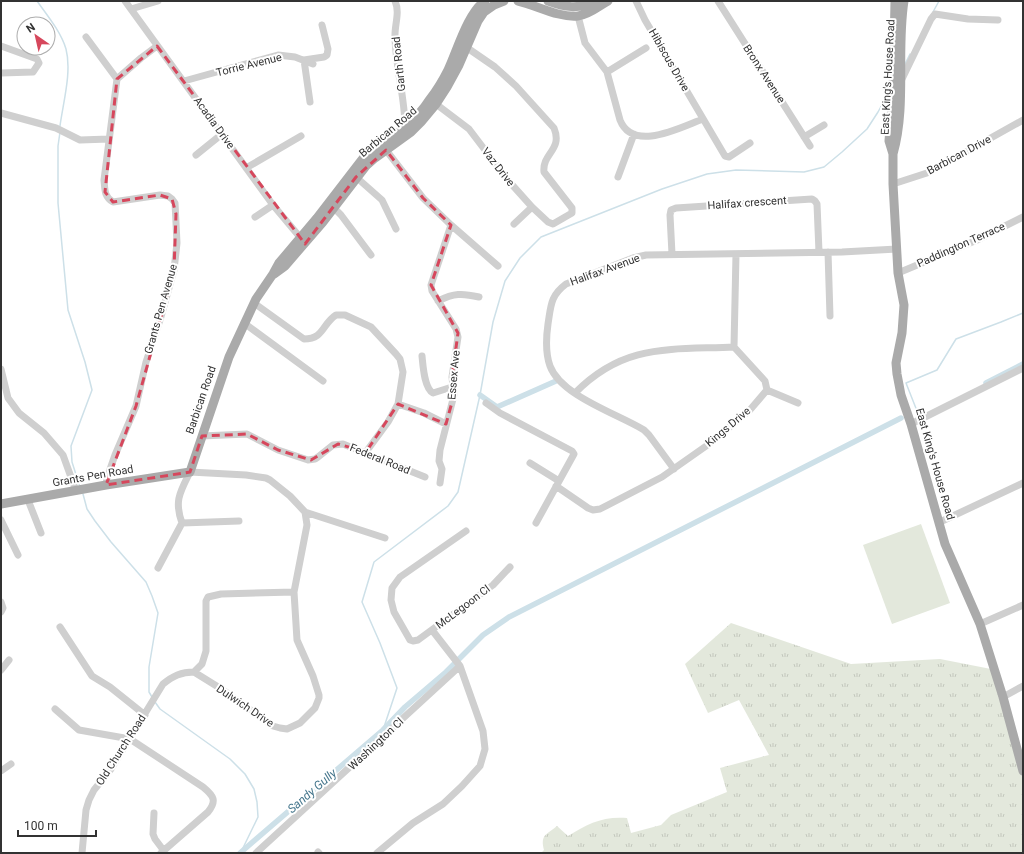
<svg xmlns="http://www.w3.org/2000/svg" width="1024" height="854" font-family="Roboto,sans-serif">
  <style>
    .grass { fill: #e3e8dc }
    .park { fill: url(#park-tufts) }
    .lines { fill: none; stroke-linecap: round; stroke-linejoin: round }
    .stream { stroke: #cde0e8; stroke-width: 1.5 }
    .canal { stroke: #cde0e8; stroke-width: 5.5 }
    .minor { stroke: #cfcfcf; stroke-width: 7 }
    .major { stroke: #aaa; stroke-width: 9 }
    .marked { fill: none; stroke: #d6475c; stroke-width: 3; stroke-dasharray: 8 5; stroke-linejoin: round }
    .labels { text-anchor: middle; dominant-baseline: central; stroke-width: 4; stroke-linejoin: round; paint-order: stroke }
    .street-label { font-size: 11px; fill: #323232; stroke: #fff }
    .water-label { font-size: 12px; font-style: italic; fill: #46778d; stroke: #fff }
  </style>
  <defs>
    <pattern id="park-tufts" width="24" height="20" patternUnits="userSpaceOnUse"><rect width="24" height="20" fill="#e3e8dc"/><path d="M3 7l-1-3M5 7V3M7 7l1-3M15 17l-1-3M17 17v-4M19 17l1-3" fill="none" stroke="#c3c7bd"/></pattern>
  </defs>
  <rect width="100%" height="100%" fill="#fff"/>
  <!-- grass -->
  <path class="grass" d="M921,524L950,603L892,624L863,545Z"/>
  <!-- park -->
  <path class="park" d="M731,623L851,664L940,659L991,669L1023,780V853H541L544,850C540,835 546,835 557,826L568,836C587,824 603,816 627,818L631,833L661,825L671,815L727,792L720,768L769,755L739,700L708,713L685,664Z"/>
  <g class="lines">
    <!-- stream -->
    <path class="stream" d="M37,1C47,15 61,32 66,49C72,72 63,103 60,126
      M933,12L939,1
      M905,64L910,54
      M60,132L58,146V203L68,310L85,362L92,390L71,446L72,462L80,487
      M919,416L906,383L937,370L956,339L1001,322L1023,313
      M83,494L87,509L95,521L111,542L146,582L152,596L158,613L149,667V692L152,697
      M155,702L160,709L230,759L245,774L254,789L257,802L258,817L241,852
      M383,730L397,688L380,643L362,602L374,562L448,506L458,492L480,395L493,322L505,281L520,258L541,237L662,189L707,174L736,170L804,172L824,167L842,152L867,129L878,112L889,92"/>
    <!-- canal -->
    <path class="canal" d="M986,383L1023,364
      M480,395L497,407L556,381
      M240,853L383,730L405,707L446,672L483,635L509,617L901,418"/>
    <!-- minor -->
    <path class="minor" d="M125,1L273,205L304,242
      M395,1C400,12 395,23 395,35C395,66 405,96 405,127
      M636,1L645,20L725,156L729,157L750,143
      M718,1L810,146
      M131,9L158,1
      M578,16L585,43L607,72L620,120C633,153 681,127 703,119
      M86,37L117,79
      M1,46L37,59L39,63L33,72L1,73
      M607,72L646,48
      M902,79L931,19L935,14L968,19L998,20
      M184,81L278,55L295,57L313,64
      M310,102L304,60L324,57L327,55L328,49L322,25
      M436,104L469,129L507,179L532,207L548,222L553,224L572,213V208L544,172C542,153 563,150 554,128L516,86L495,67L466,47
      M1,113L56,128L80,140L109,139
      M804,137L824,125
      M386,150L423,198L451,225L498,266
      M196,155L222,134
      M246,168L301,136
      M356,177L382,200L396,229
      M618,177L634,134
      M893,184L930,172L1023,120
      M334,208L341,215L371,255
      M255,217L273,205
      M514,224L532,207
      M828,252L830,316
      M672,254L670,215L671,210L676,208L812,199L815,201L817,204L819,252
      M898,273L977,240L1023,217
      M438,301C454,293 462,293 479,297
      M254,303L304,339C324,339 322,324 336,315H345L371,327L396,354L400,359L403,372L398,404L388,422L366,452
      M244,323L323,381
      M422,356C423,365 424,388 433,393L452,387
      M1,369L8,398L19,413L44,433L63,455L76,491
      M767,390L798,403
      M575,393C624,343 670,350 734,347
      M486,403L500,413L572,451L574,454L536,523
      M398,404L424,413L446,424
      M911,424L1023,368
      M202,436L247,434L278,450L308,460L315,459L318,457L333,445L343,444L425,477
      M530,463L559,481
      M674,469L649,435L644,430C618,414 561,396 550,366C545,352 546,338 548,324C551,306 550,296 566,284L633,258L646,255L842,252L897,249
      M440,483L442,469L439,461L440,450L454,395L452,377L458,337L456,329L432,291L431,285L451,225
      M106,485L107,478L115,455L136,406L146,362L160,320L174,270L177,243L175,203L172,199L168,196L160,195L113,202C104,197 105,189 104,180L117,79L141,58L157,46
      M556,486L588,508L593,510L600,509L662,477L709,444L749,411L767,390L765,381L734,347L736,254
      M28,500L41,533
      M305,512L385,538
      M1,520L18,555
      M940,522L1023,483
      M182,523L239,521
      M466,531L400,577L392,588L391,600L394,612L410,640L413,641L418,640L493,585L510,567
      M158,568L182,523C174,501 180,492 190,472L246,475L266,478L270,480L290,496L305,512L307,525L294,592L297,640L313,676L319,695V698L315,708L300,723L287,729L280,728L273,726L223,690L194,672
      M1,602L3,608L1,612
      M980,624L1023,605
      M60,627L92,676L110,687L145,715
      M1,670L9,660
      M194,672L202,664L206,651V601L208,597L221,594L294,592
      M1003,697L1023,686
      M55,709L79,730L130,739L203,787C214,796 217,801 208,812L161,853
      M1,771L11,764
      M154,813L153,834L155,839L164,851
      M318,852L319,853
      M82,853L86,810L89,800L94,790L111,769L163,684C173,676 181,672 194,672
      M256,853L460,666
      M377,853L413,823L443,804L462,786L480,766L485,749L483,731L460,666L432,630"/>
    <!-- major -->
    <path class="major" d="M518,1C536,5 559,18 578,16C589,15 599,6 608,1
      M548,1C565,7 578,10 595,1
      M895,1L893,94L889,141L893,154V184L898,273L904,305L902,333L896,363L897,374L901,395L911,424L945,544L980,624L1003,697L1023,771
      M893,154C907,105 896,51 904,1
      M274,274L285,266L323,222L366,166L375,158L411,132L421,122L436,104L447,87L459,65L478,21L484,12L494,5L504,1
      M1,504L106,485L190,472L229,357L256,299L273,274L279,263L317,218L364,157C376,146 391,138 404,128C414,120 423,110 430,99C437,90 443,80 448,70C457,51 468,12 485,1"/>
  </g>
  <!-- marked area -->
  <path class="marked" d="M157,46L305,244L356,177L386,150L423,198L451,225L431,285L458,333L452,377L454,395L446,424L398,404L366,452L338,444L311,460L278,450L247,434L202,436L190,472L106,485L136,406L174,270L176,214L172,199L160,195L113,202L105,192L117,79Z"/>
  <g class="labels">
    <!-- street labels -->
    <g class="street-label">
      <text transform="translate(669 60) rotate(60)">Hibiscus Drive</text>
      <text transform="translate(399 64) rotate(-96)">Garth Road</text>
      <text transform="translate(249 65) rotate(-14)">Torrie Avenue</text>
      <text transform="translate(764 74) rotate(57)">Bronx Avenue</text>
      <text transform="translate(888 77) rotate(-87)">East King's House Road</text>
      <text transform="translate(214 123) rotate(54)">Acadia Drive</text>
      <text transform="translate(388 132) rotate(-40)">Barbican Road</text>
      <text transform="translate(959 155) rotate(-28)">Barbican Drive</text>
      <text transform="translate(498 167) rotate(52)">Vaz Drive</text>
      <text transform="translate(747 203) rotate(-4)">Halifax crescent</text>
      <text transform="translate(961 245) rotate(-24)">Paddington Terrace</text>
      <text transform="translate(605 270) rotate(-20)">Halifax Avenue</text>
      <text transform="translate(161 309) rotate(-74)">Grants Pen Avenue</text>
      <text transform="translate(454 375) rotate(-85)">Essex Ave</text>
      <text transform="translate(201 400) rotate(-71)">Barbican Road</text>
      <text transform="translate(728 427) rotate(-40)">Kings Drive</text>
      <text transform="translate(380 459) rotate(22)">Federal Road</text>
      <text transform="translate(935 464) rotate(74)">East King's House Road</text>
      <text transform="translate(93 476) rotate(-10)">Grants Pen Road</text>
      <text transform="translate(463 607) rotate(-37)">McLegoon Cl</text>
      <text transform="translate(245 706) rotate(34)">Dulwich Drive</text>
      <text transform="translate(376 744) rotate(-43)">Washington Cl</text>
      <text transform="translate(121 750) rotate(-57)">Old Church Road</text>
    </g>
    <!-- water labels -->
    <g class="water-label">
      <text transform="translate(312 791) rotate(-41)">Sandy Gully</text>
    </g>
  </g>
  <!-- border -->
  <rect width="1024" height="854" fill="none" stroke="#323232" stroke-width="4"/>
  <!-- north arrow -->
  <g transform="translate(36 36) rotate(326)"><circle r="19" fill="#ffffff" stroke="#adadad"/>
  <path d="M0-3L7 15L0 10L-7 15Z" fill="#d6475c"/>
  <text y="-6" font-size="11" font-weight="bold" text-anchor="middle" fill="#323232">N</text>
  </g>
  <!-- scale -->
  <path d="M18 830v6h78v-6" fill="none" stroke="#323232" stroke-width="2"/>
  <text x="24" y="830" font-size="12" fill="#323232" stroke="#ffffff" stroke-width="3" paint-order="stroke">100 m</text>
</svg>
